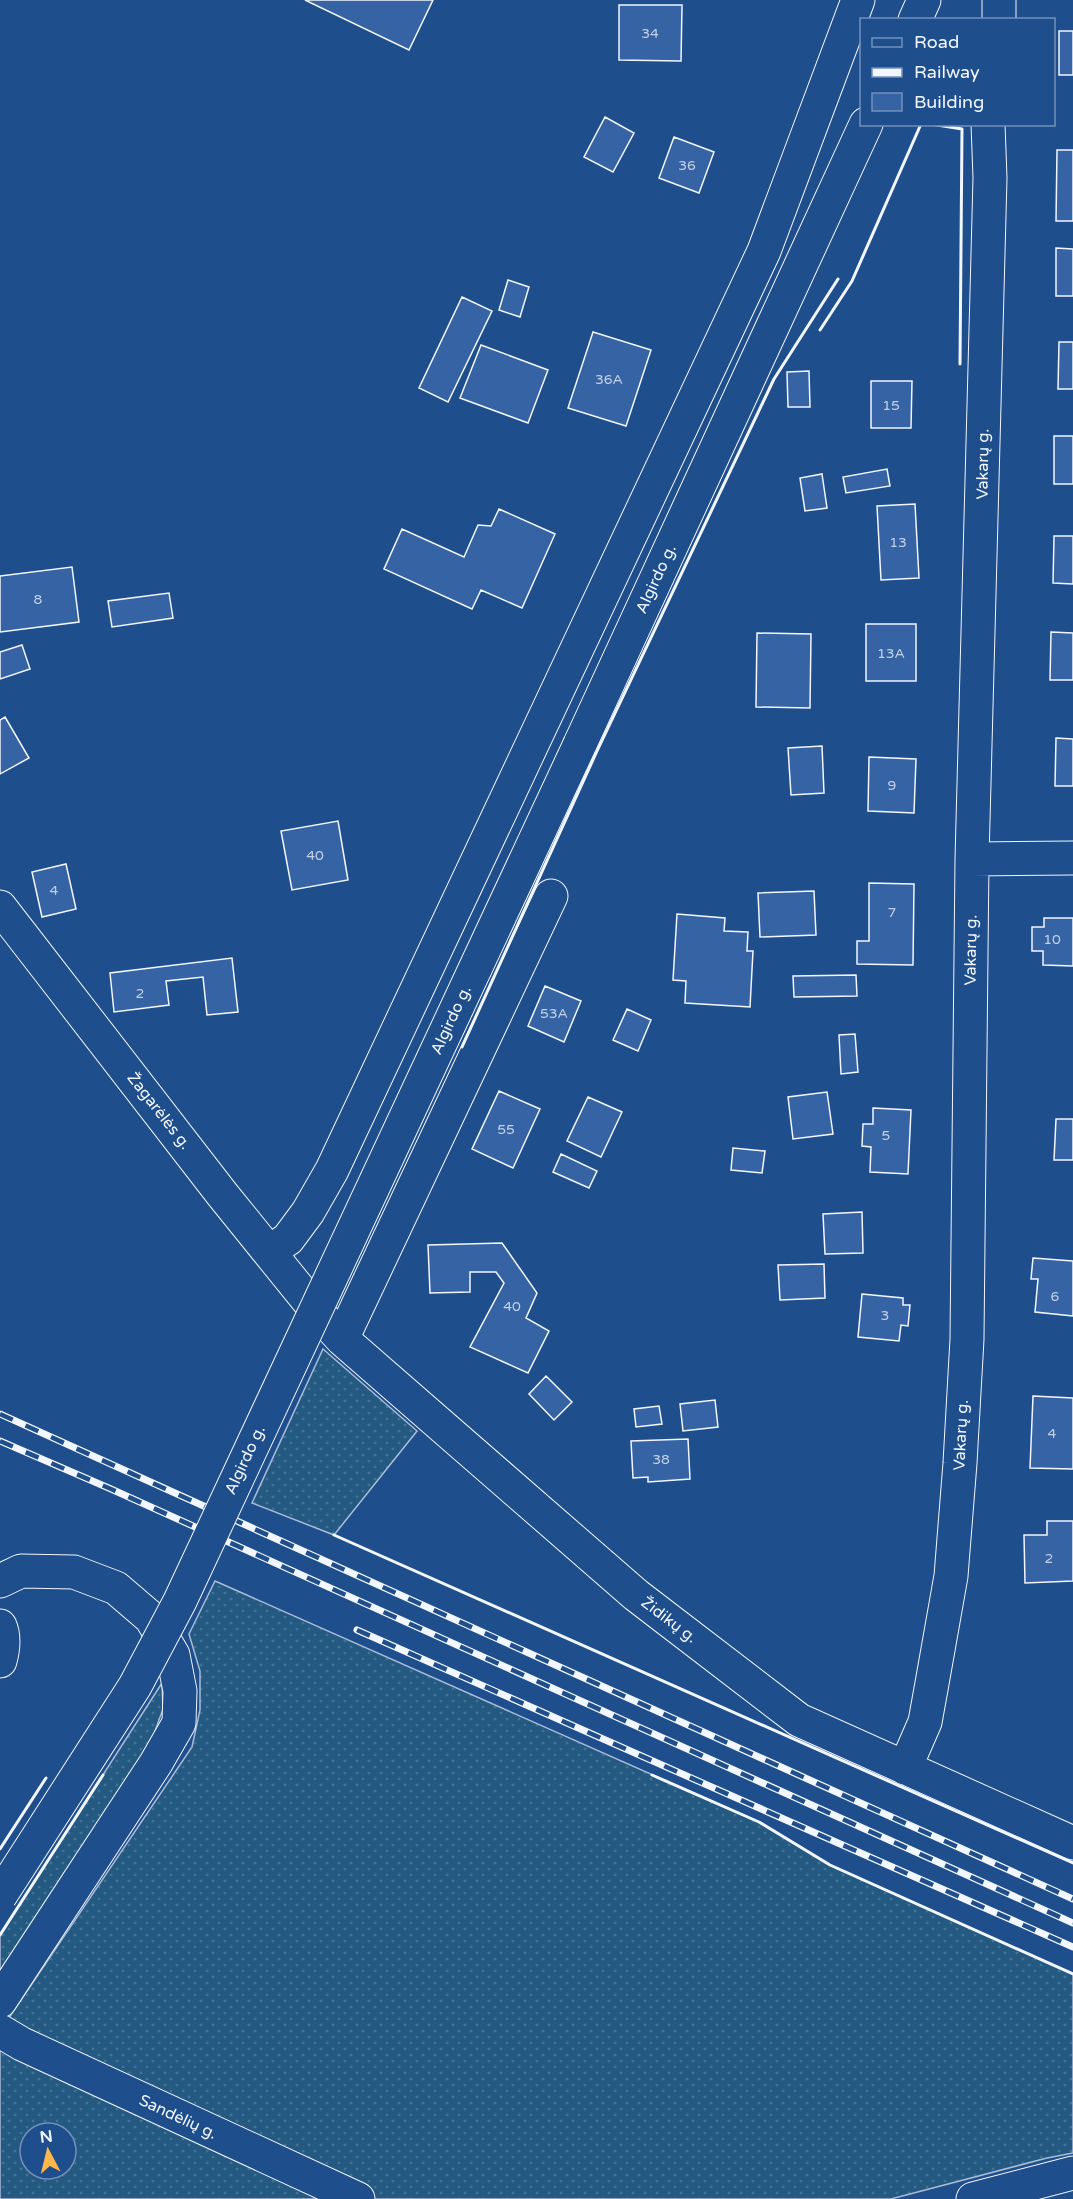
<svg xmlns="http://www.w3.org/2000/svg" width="1073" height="2199" font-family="'Varela Round',sans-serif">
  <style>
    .grass { fill: url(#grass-dots); stroke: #a8bbd7; stroke-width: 1.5; fill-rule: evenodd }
    .building { fill: #3563a3; stroke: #f2f6ff; stroke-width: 1.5 }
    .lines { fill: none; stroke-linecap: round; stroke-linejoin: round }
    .minor-casing { stroke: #f2f6ff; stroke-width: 35 }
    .major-casing { stroke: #f2f6ff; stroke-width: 35 }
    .minor { stroke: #1f4e8c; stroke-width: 33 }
    .major { stroke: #1f4e8c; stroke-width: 33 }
    .rail-casing { stroke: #f2f6ff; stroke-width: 7 }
    .rail { stroke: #1f4e8c; stroke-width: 4.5; stroke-dasharray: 14; stroke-linecap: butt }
    .major-bridge-casing { stroke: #f2f6ff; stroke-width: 35; stroke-linecap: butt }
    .major-bridge { stroke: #1f4e8c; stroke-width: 33 }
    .wall { stroke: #f2f6ff; stroke-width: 3 }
    .labels { text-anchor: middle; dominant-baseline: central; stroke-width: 4.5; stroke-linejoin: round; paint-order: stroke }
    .number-label { font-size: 14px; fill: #c3d1e8 }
    .street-label { font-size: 16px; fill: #f2f6ff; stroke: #1f4e8c }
  </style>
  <defs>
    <pattern id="grass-dots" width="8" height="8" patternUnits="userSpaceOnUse" patternTransform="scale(1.5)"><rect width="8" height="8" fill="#245a82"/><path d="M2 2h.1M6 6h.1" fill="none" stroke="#447295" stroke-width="1.8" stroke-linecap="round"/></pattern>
  </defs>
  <rect width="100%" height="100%" fill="#1f4e8c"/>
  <!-- grass -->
  <path class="grass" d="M323,1349L417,1431L334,1535L252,1503Z
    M215,1581L759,1822L830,1865L1073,1974V2153L1047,2158L891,2199H0V2031L192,1747L200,1710V1671L189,1634ZM30,2133H66V2169H30Z
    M162,1683L163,1709L150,1745L0,1975V1935Z"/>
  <!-- building -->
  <path class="building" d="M305,0H433L409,50Z
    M619,5H682L681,61L619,60Z
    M1059,31H1073V75H1059Z
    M605,117L634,133L613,172L584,157Z
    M674,137L714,152L699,193L659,178Z
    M1057,150H1073V221H1056Z
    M1056,248L1073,249V296H1056Z
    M508,280L529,287L520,317L499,310Z
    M462,297L492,311L448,402L419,388Z
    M593,332L651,350L626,426L568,408Z
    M1059,342H1073V389H1058Z
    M481,345L548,370L528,423L460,398Z
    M809,371L810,407H788L787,372Z
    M871,381H912L911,428H871Z
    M1054,436H1073V484H1054Z
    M887,469L890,486L846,493L843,477Z
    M822,474L827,508L805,511L800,478Z
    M915,504L919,578L881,580L877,506Z
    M499,509L555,534L522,608L481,590L472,609L384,569L402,529L464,557L478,525L491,526Z
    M1054,536H1073V584L1053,583Z
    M72,567L79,622L0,632V576Z
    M169,593L173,618L112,627L108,601Z
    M866,624H916V681H866Z
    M1051,632L1073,633V680H1050Z
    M757,633L811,634L810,708L756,707Z
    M22,645L30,669L0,679V652Z
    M5,717L29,758L0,774V720Z
    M1056,738L1073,739V786H1055Z
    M822,746L824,793L791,795L788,748Z
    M869,757L916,759L914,813L868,811Z
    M338,821L348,880L292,890L281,831Z
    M66,864L76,909L42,917L32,872Z
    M869,883L914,884L913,965L857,964V941H869Z
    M814,891L816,935L760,937L758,893Z
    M677,914L725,918L724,931L748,932L747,951H753L750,1007L685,1003L686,981L673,980Z
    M1044,918H1073V966L1043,965V951H1032V927H1044Z
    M232,958L238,1012L207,1015L203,977L166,981L169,1005L114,1012L110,973Z
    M856,975L857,996L794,997L793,976Z
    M545,986L581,1001L564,1042L528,1026Z
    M627,1009L651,1020L638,1051L613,1040Z
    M855,1034L858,1072L841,1074L839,1035Z
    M499,1091L540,1109L513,1168L472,1149Z
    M827,1092L833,1134L793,1139L788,1097Z
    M588,1097L622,1112L601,1157L567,1141Z
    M873,1108L911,1110L908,1174L870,1172L871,1147L862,1146L863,1124H873Z
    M1056,1119H1073V1160H1054Z
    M733,1148L765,1151L762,1173L731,1170Z
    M561,1154L597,1171L589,1188L553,1172Z
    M862,1212L863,1253L825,1254L823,1214Z
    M502,1243L537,1293L526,1318L549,1331L528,1373L470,1347L504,1283L496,1272H470V1292L430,1293L428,1245Z
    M1033,1258L1073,1261V1316L1035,1312L1038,1279H1031Z
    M824,1264L825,1298L780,1300L778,1265Z
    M862,1294L903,1298V1305H910L908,1326L901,1325L899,1341L858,1337Z
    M546,1376L572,1402L554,1420L529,1394Z
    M1033,1396L1073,1398V1469L1030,1468Z
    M715,1400L718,1427L683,1431L680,1404Z
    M659,1406L662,1424L636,1427L634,1409Z
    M688,1439L690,1479L648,1482V1477L633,1478L631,1441Z
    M1047,1521H1073V1581L1025,1583L1024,1535H1047Z"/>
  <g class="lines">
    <!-- minor casing -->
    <g class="minor-casing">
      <path id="minor" d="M999,20V0
        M972,859L1073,858
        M0,907L222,1194L319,1314L342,1339L636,1595L799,1720L1073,1843
        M269,1252L288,1239L308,1212L332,1170L764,251L858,0
        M342,1339L551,896
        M0,1581L21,1571L74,1572L116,1588L151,1618L173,1655L180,1691L179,1723L156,1763L0,2001
        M0,1626C5,1637 3,1650 0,1661
        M905,1768L925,1722L931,1689L951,1576L960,1463L967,1339L972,859L990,178L988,124
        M0,2031L22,2044L358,2199
        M973,2199L1073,2173"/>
    </g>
    <!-- major casing -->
    <g class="major-casing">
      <path id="major" d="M915,20L924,0
        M580,744L866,124"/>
    </g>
    <!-- minor -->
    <use href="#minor" class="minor"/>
    <!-- major -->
    <use href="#major" class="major"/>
    <!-- rail casing -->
    <g class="rail-casing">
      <path id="rail" d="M0,1414L1073,1899
        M0,1441L111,1489L1073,1923
        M357,1630L1073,1947"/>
    </g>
    <!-- rail -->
    <use href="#rail" class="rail"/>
    <!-- major-bridge casing -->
    <g class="major-bridge-casing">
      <path id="major-bridge" d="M0,1896L135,1686L180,1601L580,744"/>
    </g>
    <!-- major-bridge -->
    <use href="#major-bridge" class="major-bridge"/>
    <!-- wall -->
    <path class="wall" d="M931,124L962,129L960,364
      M820,330L852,281L921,124
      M462,1047L597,751L774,379L838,279
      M334,1535L1073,1863
      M652,1775L759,1822L830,1865L1073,1974
      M0,1849L46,1778
      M0,1935L103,1775"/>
  </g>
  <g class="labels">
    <!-- number labels -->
    <g class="number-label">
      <text x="650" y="33">34</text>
      <text x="687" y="165">36</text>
      <text x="609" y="379">36A</text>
      <text x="891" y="405">15</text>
      <text x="898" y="542">13</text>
      <text x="38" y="599">8</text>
      <text x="891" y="653">13A</text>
      <text x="892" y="785">9</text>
      <text x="315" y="855">40</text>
      <text x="54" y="890">4</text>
      <text x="892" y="912">7</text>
      <text x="1052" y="939">10</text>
      <text x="140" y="993">2</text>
      <text x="554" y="1013">53A</text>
      <text x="506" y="1129">55</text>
      <text x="886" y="1135">5</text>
      <text x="1055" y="1296">6</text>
      <text x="512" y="1306">40</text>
      <text x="885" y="1315">3</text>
      <text x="1052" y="1433">4</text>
      <text x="661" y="1459">38</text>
      <text x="1049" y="1558">2</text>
    </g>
    <!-- street labels -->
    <g class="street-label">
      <text transform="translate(983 464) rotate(-89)">Vakarų g.</text>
      <text transform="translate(656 579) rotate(-65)">Algirdo g.</text>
      <text transform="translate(971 950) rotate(-89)">Vakarų g.</text>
      <text transform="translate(451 1020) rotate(-65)">Algirdo g.</text>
      <text transform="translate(159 1111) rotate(52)">Žagarėlės g.</text>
      <text transform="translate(961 1435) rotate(-87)">Vakarų g.</text>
      <text transform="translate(245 1460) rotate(-65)">Algirdo g.</text>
      <text transform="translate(669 1620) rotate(37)">Židikų g.</text>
      <text transform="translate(178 2117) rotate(25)">Sandėlių g.</text>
    </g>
  </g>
  <!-- legend -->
  <rect x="860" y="18" width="195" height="108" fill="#1f4e8c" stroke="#7391ba" stroke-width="1.5"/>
  <rect x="872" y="38" width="30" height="9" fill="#1f4e8c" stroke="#7391ba" stroke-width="1.5"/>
  <text x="914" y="48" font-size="18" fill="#f2f6ff">Road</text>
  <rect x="872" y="68" width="30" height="9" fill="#f2f6ff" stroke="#7391ba" stroke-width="1.5"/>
  <text x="914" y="78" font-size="18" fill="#f2f6ff">Railway</text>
  <rect x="872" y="93" width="30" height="18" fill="#3563a3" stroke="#7391ba" stroke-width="1.5"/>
  <text x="914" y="108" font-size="18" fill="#f2f6ff">Building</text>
  <!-- north arrow -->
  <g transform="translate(48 2151) rotate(353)"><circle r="28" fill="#1f4e8c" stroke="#7391ba" stroke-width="1.5"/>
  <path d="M0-4.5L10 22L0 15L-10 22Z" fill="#ffb74d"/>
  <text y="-9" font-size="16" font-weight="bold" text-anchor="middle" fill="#f2f6ff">N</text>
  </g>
</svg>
